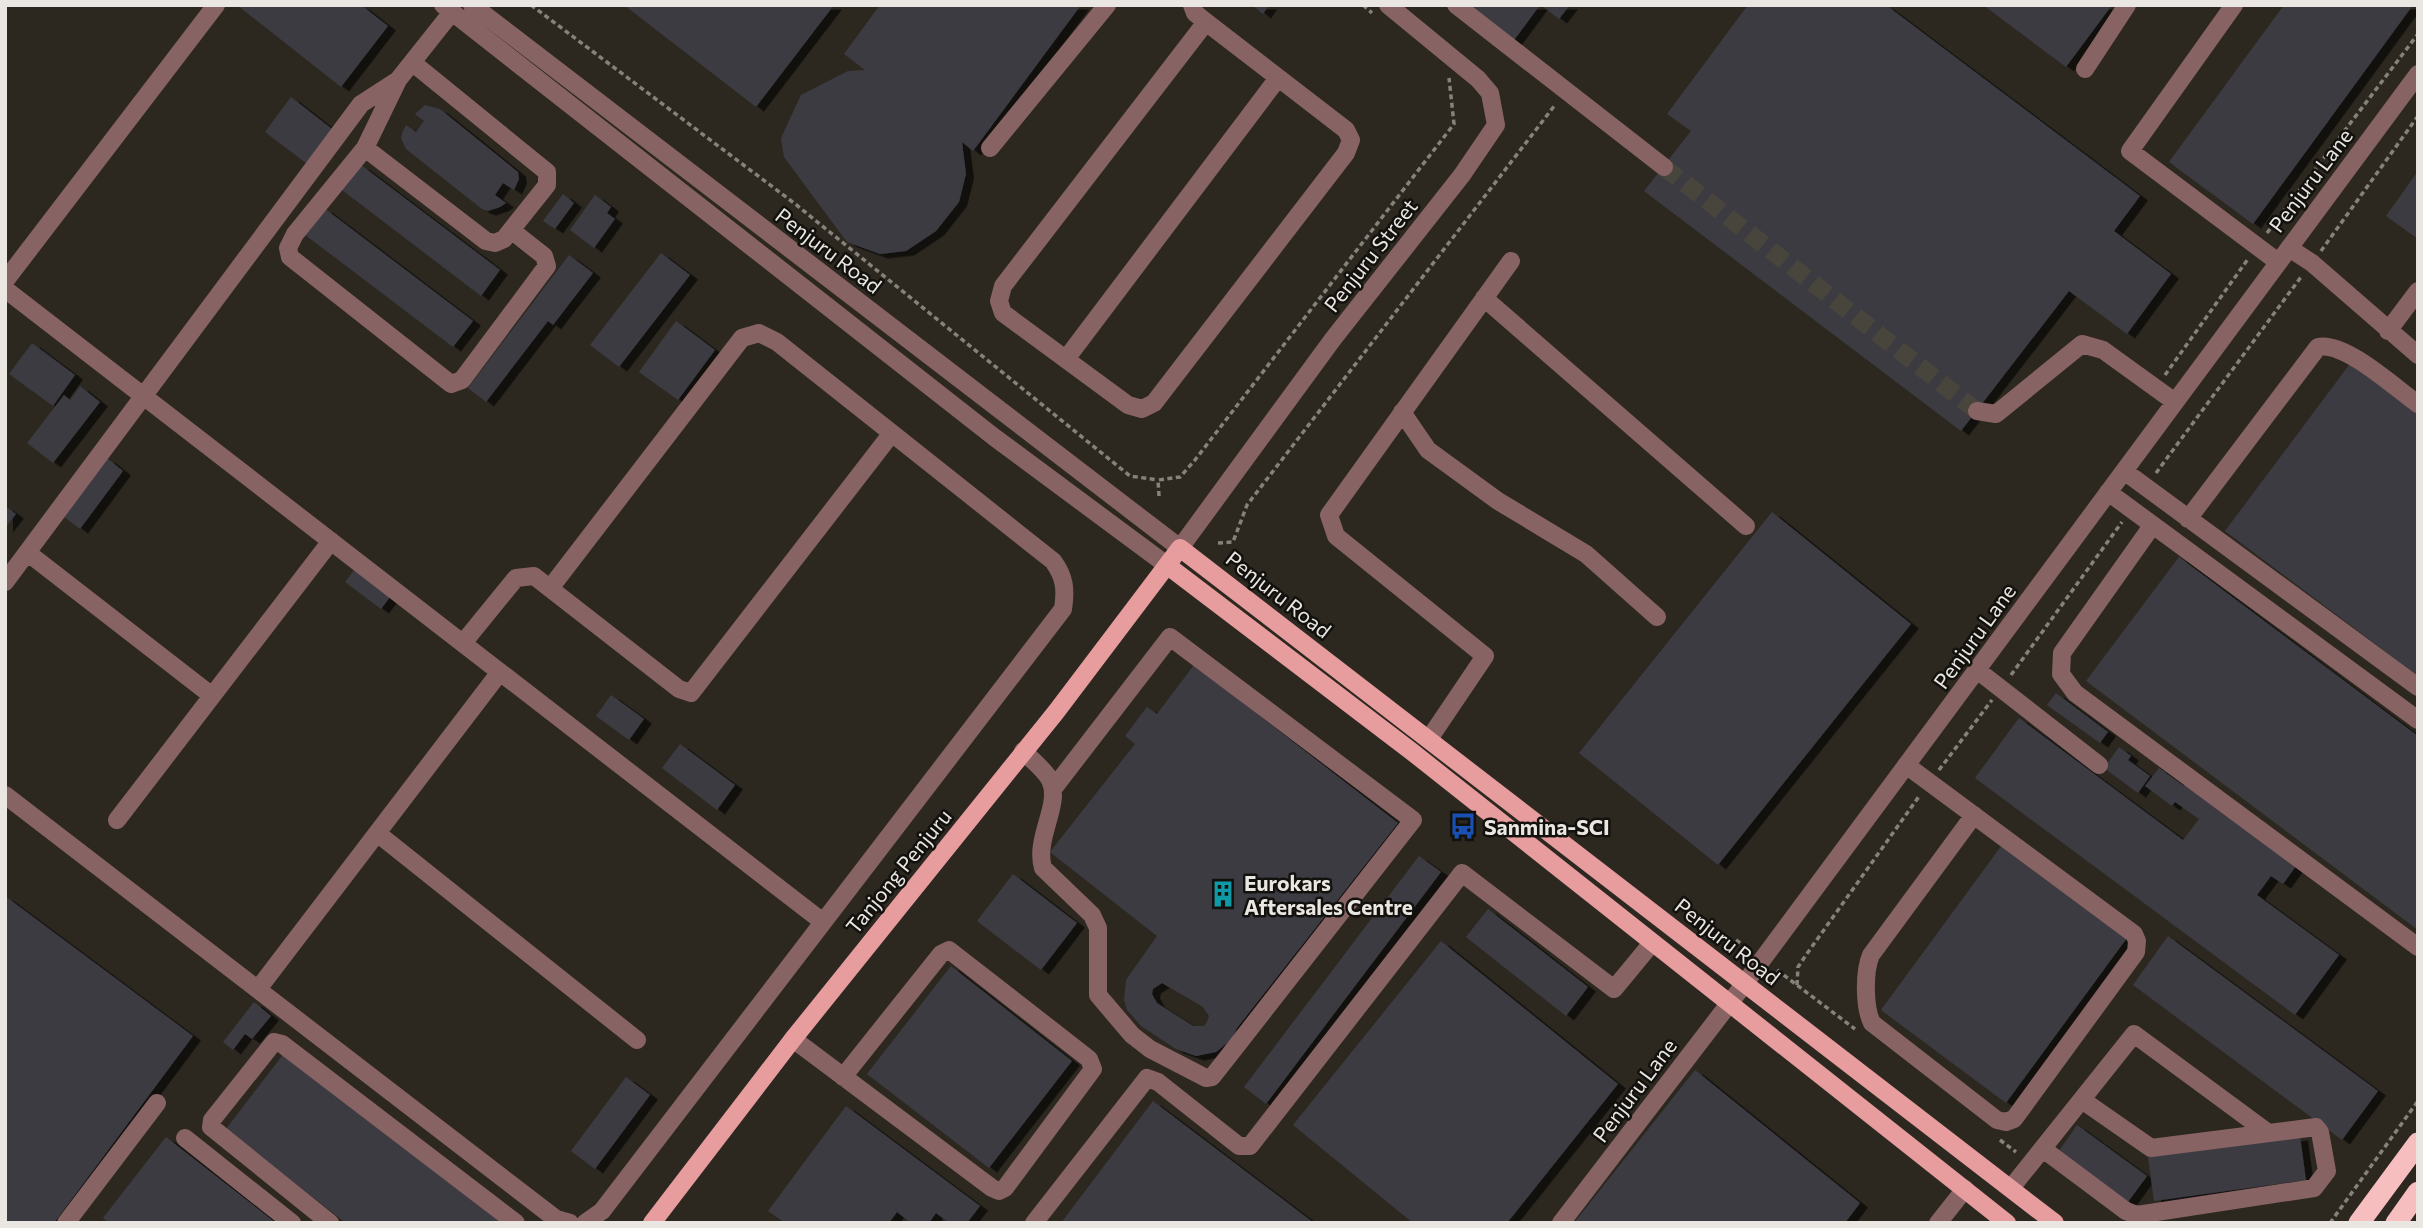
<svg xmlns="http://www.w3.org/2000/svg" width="2423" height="1228" font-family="Commissioner,sans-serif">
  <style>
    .building { fill: #3d3b43; fill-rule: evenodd; filter: url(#shadow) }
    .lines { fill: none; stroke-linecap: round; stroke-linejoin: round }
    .minor-tunnel { stroke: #48453d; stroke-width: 18; stroke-dasharray: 18 9; stroke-linecap: butt }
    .path { stroke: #85827b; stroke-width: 3.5; stroke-dasharray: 5 3.5; stroke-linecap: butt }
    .minor { stroke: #876363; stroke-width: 18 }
    .major { stroke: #e79c9e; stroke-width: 18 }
    .highway { stroke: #f6bebf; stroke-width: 21 }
    .labels { text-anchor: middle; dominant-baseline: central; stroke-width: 5; stroke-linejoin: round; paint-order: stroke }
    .street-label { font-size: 21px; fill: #eae7e2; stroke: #13110e }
    .poi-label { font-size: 21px; font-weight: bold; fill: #eae7e2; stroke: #13110e; text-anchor: start }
  </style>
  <defs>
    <filter id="shadow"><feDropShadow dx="8" dy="4.5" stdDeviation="0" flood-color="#0009"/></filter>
  </defs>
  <rect width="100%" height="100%" fill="#2c2820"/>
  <!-- building -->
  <path class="building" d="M237,5H361L388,26L341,87Z
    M624,5H834L756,107Z
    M880,5H1081L973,151L962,142L966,174L959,202L936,231L906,251L880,254L847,242L784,157L781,138L801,95L848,71L865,70L844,54Z
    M1252,5H1269L1263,14Z
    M1463,5H1540L1512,43Z
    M1541,5H1570L1559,19Z
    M1748,5H1886L2140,196L2114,231L2171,274L2127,334L2069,291L1961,431L1644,191L1691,131L1667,114Z
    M1983,5H2112L2066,67Z
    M2284,5H2413L2253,224L2169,162Z
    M291,97L332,129L306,163L265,132Z
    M425,105L440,109L518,172L519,179L514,190L503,183L495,195L506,203L500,207L488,211L482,209L406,149L401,138L403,131L406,125L416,132L424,121L415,114Z
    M361,165L500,270L481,296L342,190Z
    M2418,171V239L2386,216Z
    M563,194L574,203L555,229L543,221Z
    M595,195L611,207L607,213L615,219L594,248L570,230Z
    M324,208L473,321L453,347L304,234Z
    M661,253L690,275L619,367L590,345Z
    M569,255L593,273L553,325L548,321L486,402L468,388Z
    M676,321L715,350L678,400L639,372Z
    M32,343L75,375L53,406L9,374Z
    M2352,361L2418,411V676L2225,531Z
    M80,386L100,402L53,463L27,443L64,395L70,400Z
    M107,458L123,471L80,529L63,516Z
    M5,506L16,514L5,528Z
    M1772,512L1911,624L1718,865L1579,753Z
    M2179,557L2418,736V930L2086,681Z
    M357,566L393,593L381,609L345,582Z
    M1194,665L1398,823L1237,1028L1232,1039L1216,1052L1196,1056L1176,1049L1141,1026L1127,1010L1124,1000L1126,980L1157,936L1050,852L1135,744L1125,736L1147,707L1157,714ZM1162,983L1203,1007L1209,1016L1207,1022L1204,1026H1193L1157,1003L1152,994L1153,989Z
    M2056,693L2108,732L2100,743L2047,705Z
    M611,695L644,719L629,740L596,716Z
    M2019,718L2183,840L2199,819L2175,802L2172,806L2145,786L2159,768L2184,786L2189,780L2299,862L2283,884L2271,876L2257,895L2339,955L2295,1015L1975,778Z
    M680,744L735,785L717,810L662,768Z
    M2119,747L2131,756L2128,760L2150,776L2138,793L2104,768Z
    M2002,845L2127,938L2006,1103L1881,1010Z
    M1419,856L1441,872L1266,1104L1244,1087Z
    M1013,874L1077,923L1041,970L977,921Z
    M5,896L193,1036L54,1223H5Z
    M1488,909L1588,987L1566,1016L1466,937Z
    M2168,936L2378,1091L2342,1140L2133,985Z
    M1441,941L1618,1084L1507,1223H1413L1293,1125Z
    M951,966L1072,1061L989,1168L867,1074Z
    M254,1002L271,1016L252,1039L245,1034L233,1050L223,1042Z
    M285,1052L503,1223H346L226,1129Z
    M1695,1070L1860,1203L1845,1223H1574Z
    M626,1077L650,1095L595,1169L571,1151Z
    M1153,1101L1314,1223H1061Z
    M846,1106L980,1206L967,1223H949L936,1213L929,1223H911L897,1212L889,1223H785L768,1211Z
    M2077,1125L2147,1176L2128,1202L2059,1151Z
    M2300,1136L2306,1180L2154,1201L2148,1157Z
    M166,1137L276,1223H109L103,1218Z"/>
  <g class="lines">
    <!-- minor-tunnel -->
    <path class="minor-tunnel" d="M1664,167L1977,411"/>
    <!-- path -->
    <path class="path" d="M531,5L794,203L1130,476L1158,480
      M1363,5L1372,13
      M2267,233L2418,34
      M2321,251L2418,116
      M2165,375L2248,259
      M2156,473L2301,277
      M1159,496L1158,480L1180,477L1195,460L1454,124L1449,78
      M1218,543L1233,542L1247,505L1555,105
      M2011,675L2122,522
      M1939,770L1992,700
      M1736,940L1749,949
      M1777,970L1855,1029
      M1797,985L1798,967L1806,955L1920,795
      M2000,1140L2016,1152
      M2330,1223L2418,1101"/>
    <!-- minor -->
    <path class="minor" d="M443,5L994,437L1168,566
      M472,5L1180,548L1333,339L1462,175L1496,125L1490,93L1478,79L1388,5
      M1192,5L1195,13L1206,22L1346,130L1351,140L1346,153L1154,403L1142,409L1128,405L1003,313L999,301L1003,286L1206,22
      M1456,5L1664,167
      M2234,5L2130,151L2278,262
      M452,12L398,80L365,148L295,234L288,248L290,257L451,384L462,380L547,266L544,256L511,230
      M2085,69L2127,5
      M365,148L486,241L495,243L504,239L547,185V172L413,63
      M990,148L1107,5
      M2289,248L2312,263L2418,355
      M5,281L216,5
      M5,289L823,922
      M1484,298L1746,526
      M2388,331L2418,291
      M1066,359L1278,78
      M1977,411L1996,414L2082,344L2103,350L2175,402
      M1402,412L1428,450L1498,501L1586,554L1657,617
      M2124,471L2418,687
      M2108,492L2418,720
      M2188,519L2318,347C2345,341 2395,388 2418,404
      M2152,526L2062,653L2061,674L2075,693L2418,947
      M28,553L211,695
      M5,582L361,104L395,82
      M551,587L742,338L759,333L777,342L1053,561C1065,577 1066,590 1063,609L602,1211L585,1223
      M463,643L516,578L534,576L679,689L691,693L892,433
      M1977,670L2099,765
      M1429,739L1485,656L1336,536L1329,515L1511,261
      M1023,751C1032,760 1045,770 1050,780C1062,804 1034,838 1043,868L1092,915L1098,928V995L1132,1035L1150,1049L1206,1078L1212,1077L1227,1058L1413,820L1170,637L1053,789
      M1906,765L2134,934L2137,941L2136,952L2014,1119L2006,1122L1997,1120L1872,1023C1864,1007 1864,971 1871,955L1974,815
      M5,795L556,1219L570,1223
      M117,820L331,541
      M377,833L637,1040
      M258,989L500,672
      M793,1039L992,1188L999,1191L1005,1188L1093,1069L1089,1059L949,950L941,954L843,1077
      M185,1138L292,1223
      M2043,1149L2126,1211L2137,1215L2314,1188L2327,1171L2320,1132L2316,1127L2151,1148L2082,1100
      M2011,1188L2134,1034L2267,1132
      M66,1223L157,1103
      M330,1223L211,1127L212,1120L274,1042L282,1044L516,1223
      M1034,1223L1147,1078L1158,1082L1239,1146H1250L1462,873L1614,989L1652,943
      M1561,1223L1745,983L2418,74
      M1938,1223L1965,1189"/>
    <!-- major -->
    <path class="major" d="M1168,566L1411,751L2007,1223
      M652,1223L793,1039L1056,712L1180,548L2055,1223"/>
    <!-- highway -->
    <path class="highway" d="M2359,1223L2418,1143
      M2396,1223L2418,1192"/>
  </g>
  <!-- icons -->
  <defs>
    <g id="bus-bare" transform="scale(2.1)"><path d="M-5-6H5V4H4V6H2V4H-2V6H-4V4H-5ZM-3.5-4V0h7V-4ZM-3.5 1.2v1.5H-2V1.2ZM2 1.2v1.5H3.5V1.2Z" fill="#1a4fb4" stroke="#13110e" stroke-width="2.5" paint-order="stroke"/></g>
    <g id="building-bare" transform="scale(2.1)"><path d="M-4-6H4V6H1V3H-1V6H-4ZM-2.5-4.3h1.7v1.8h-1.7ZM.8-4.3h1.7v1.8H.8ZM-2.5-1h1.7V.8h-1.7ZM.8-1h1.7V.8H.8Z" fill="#0f9aa8" stroke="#13110e" stroke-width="2.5" paint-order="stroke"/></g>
  </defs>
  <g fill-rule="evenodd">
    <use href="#bus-bare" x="1463" y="826"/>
    <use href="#building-bare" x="1223" y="894"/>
  </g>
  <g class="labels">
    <!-- street labels -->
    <g class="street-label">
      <text transform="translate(2310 180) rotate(-53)">Penjuru Lane</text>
      <text transform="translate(829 250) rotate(37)">Penjuru Road</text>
      <text transform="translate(1370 255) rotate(-52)">Penjuru Street</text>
      <text transform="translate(1279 594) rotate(38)">Penjuru Road</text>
      <text transform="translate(1974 636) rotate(-54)">Penjuru Lane</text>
      <text transform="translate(898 871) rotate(-51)">Tanjong Penjuru</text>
      <text transform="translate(1728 941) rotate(38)">Penjuru Road</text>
      <text transform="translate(1634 1090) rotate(-53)">Penjuru Lane</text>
    </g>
    <!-- poi labels -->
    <g class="poi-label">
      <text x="1484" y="826">Sanmina-SCI</text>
      <text x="1244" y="882">Eurokars<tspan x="1244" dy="24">Aftersales Centre</tspan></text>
    </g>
  </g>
  <!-- border -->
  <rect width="2423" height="1228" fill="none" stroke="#eae7e2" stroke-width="14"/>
</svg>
